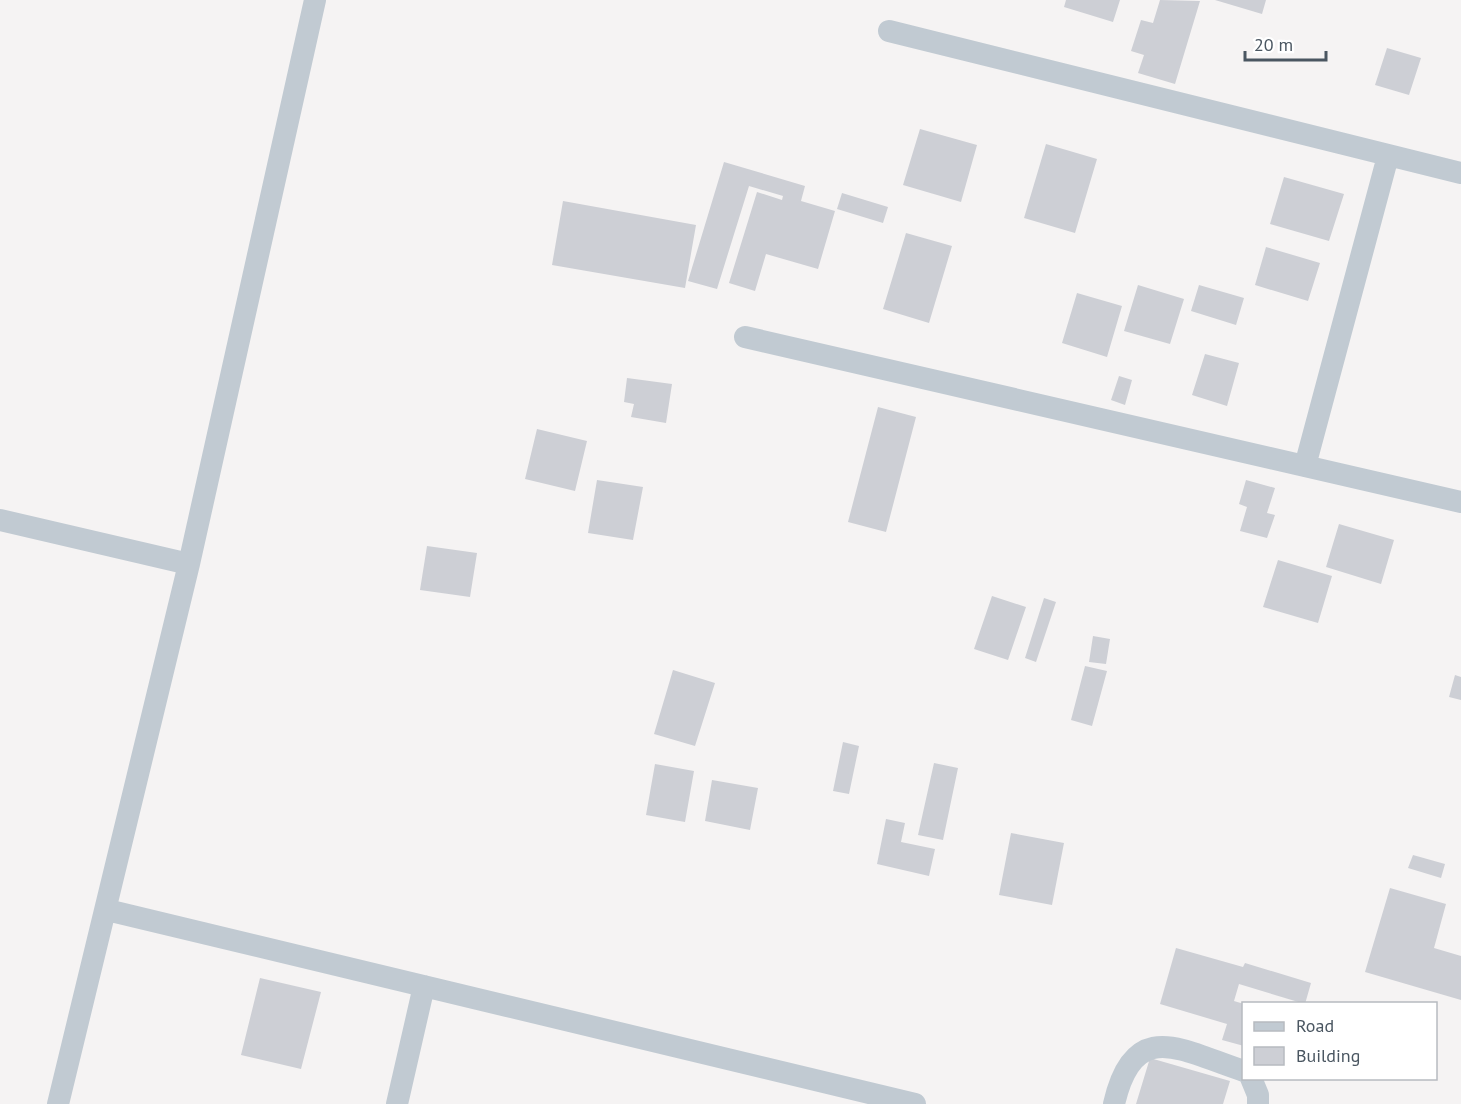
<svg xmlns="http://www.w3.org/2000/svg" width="1461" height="1104" font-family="'PT Sans',sans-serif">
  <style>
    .building { fill: #cdcfd5 }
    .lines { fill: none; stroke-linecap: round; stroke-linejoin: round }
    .minor { stroke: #c1cad2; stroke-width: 22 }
  </style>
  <rect width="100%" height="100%" fill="#f5f3f3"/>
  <!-- building -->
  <path class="building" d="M1066,0H1120L1113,22L1064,7Z
    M1160,0L1200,1L1175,84L1138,73L1144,55L1131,51L1141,20L1153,23Z
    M1215,0H1266L1262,14Z
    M1387,48L1421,58L1409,95L1375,85Z
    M920,129L977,145L961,202L903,185Z
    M1046,144L1097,159L1075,233L1024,218Z
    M724,162L805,186L801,201L835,211L818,269L766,254L755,291L729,283L757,192L782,200L783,196L749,186L717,289L688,281Z
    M1284,177L1344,194L1329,241L1270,224Z
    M842,193L888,207L883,223L837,209Z
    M563,201L696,225L685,288L552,265Z
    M906,233L952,246L929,323L883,309Z
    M1266,247L1320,263L1308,301L1255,285Z
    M1138,285L1184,299L1170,344L1124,331Z
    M1199,285L1244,298L1236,325L1191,311Z
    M1077,293L1122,306L1107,357L1062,343Z
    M1205,354L1239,363L1227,406L1192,395Z
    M1119,376L1132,380L1125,405L1111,400Z
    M627,378L672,384L666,423L631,417L634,404L624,402Z
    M878,407L916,417L886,532L848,522Z
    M537,429L587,441L575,491L525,479Z
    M597,480L643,487L633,540L588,533Z
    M1246,480L1275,488L1267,513L1275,515L1267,538L1240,531L1247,507L1239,504Z
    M1339,524L1394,540L1381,584L1326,567Z
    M427,546L477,553L470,597L420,590Z
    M1278,560L1332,576L1318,623L1263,607Z
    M992,596L1026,607L1008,660L974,649Z
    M1044,598L1056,602L1036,662L1025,658Z
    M1093,636L1110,639L1106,664L1089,662Z
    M1085,666L1107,671L1092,726L1071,720Z
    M673,670L715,683L695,746L654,734Z
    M1455,675L1461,677V700L1449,697Z
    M843,742L859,746L849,794L833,791Z
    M934,763L958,768L943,840L918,835Z
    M655,764L694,771L685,822L646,815Z
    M712,780L758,788L750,830L705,821Z
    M886,819L905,823L901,842L935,849L929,876L877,864Z
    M1011,833L1064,843L1052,905L999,895Z
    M1413,855L1445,864L1441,878L1408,868Z
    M1390,888L1446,904L1434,948L1461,956V1000L1365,972Z
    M1176,948L1243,967L1245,963L1311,983L1305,1004L1239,984L1234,1001L1244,1004V1046L1222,1040L1227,1024L1160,1004Z
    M260,978L321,992L301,1069L241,1055Z
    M1150,1058L1230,1081L1223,1104H1136Z"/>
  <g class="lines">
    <!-- minor -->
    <path class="minor" d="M889,31L1461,173
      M745,337L1461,502
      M1305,466L1388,156
      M0,520L189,564
      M107,910L915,1104
      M1251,1078L1258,1095V1104
      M58,1104L189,564L315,0
      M397,1104L424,986
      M1114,1104C1134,1016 1182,1051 1244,1071"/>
  </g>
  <!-- legend -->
  <rect x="1242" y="1002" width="195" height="78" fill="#ffffff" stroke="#b7bbc0" stroke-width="1.5"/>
  <rect x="1254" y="1022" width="30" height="9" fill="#c1cad2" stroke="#b7bbc0" stroke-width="1.5"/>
  <text x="1296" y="1032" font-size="18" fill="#4a5661">Road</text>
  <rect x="1254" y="1047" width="30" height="18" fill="#cdcfd5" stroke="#b7bbc0" stroke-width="1.5"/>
  <text x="1296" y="1062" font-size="18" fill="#4a5661">Building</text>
  <!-- scale -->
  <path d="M1245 51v9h81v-9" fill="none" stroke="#4a5661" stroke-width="3"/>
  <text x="1254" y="51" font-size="18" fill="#4a5661" stroke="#ffffff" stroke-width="4.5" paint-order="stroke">20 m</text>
</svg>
